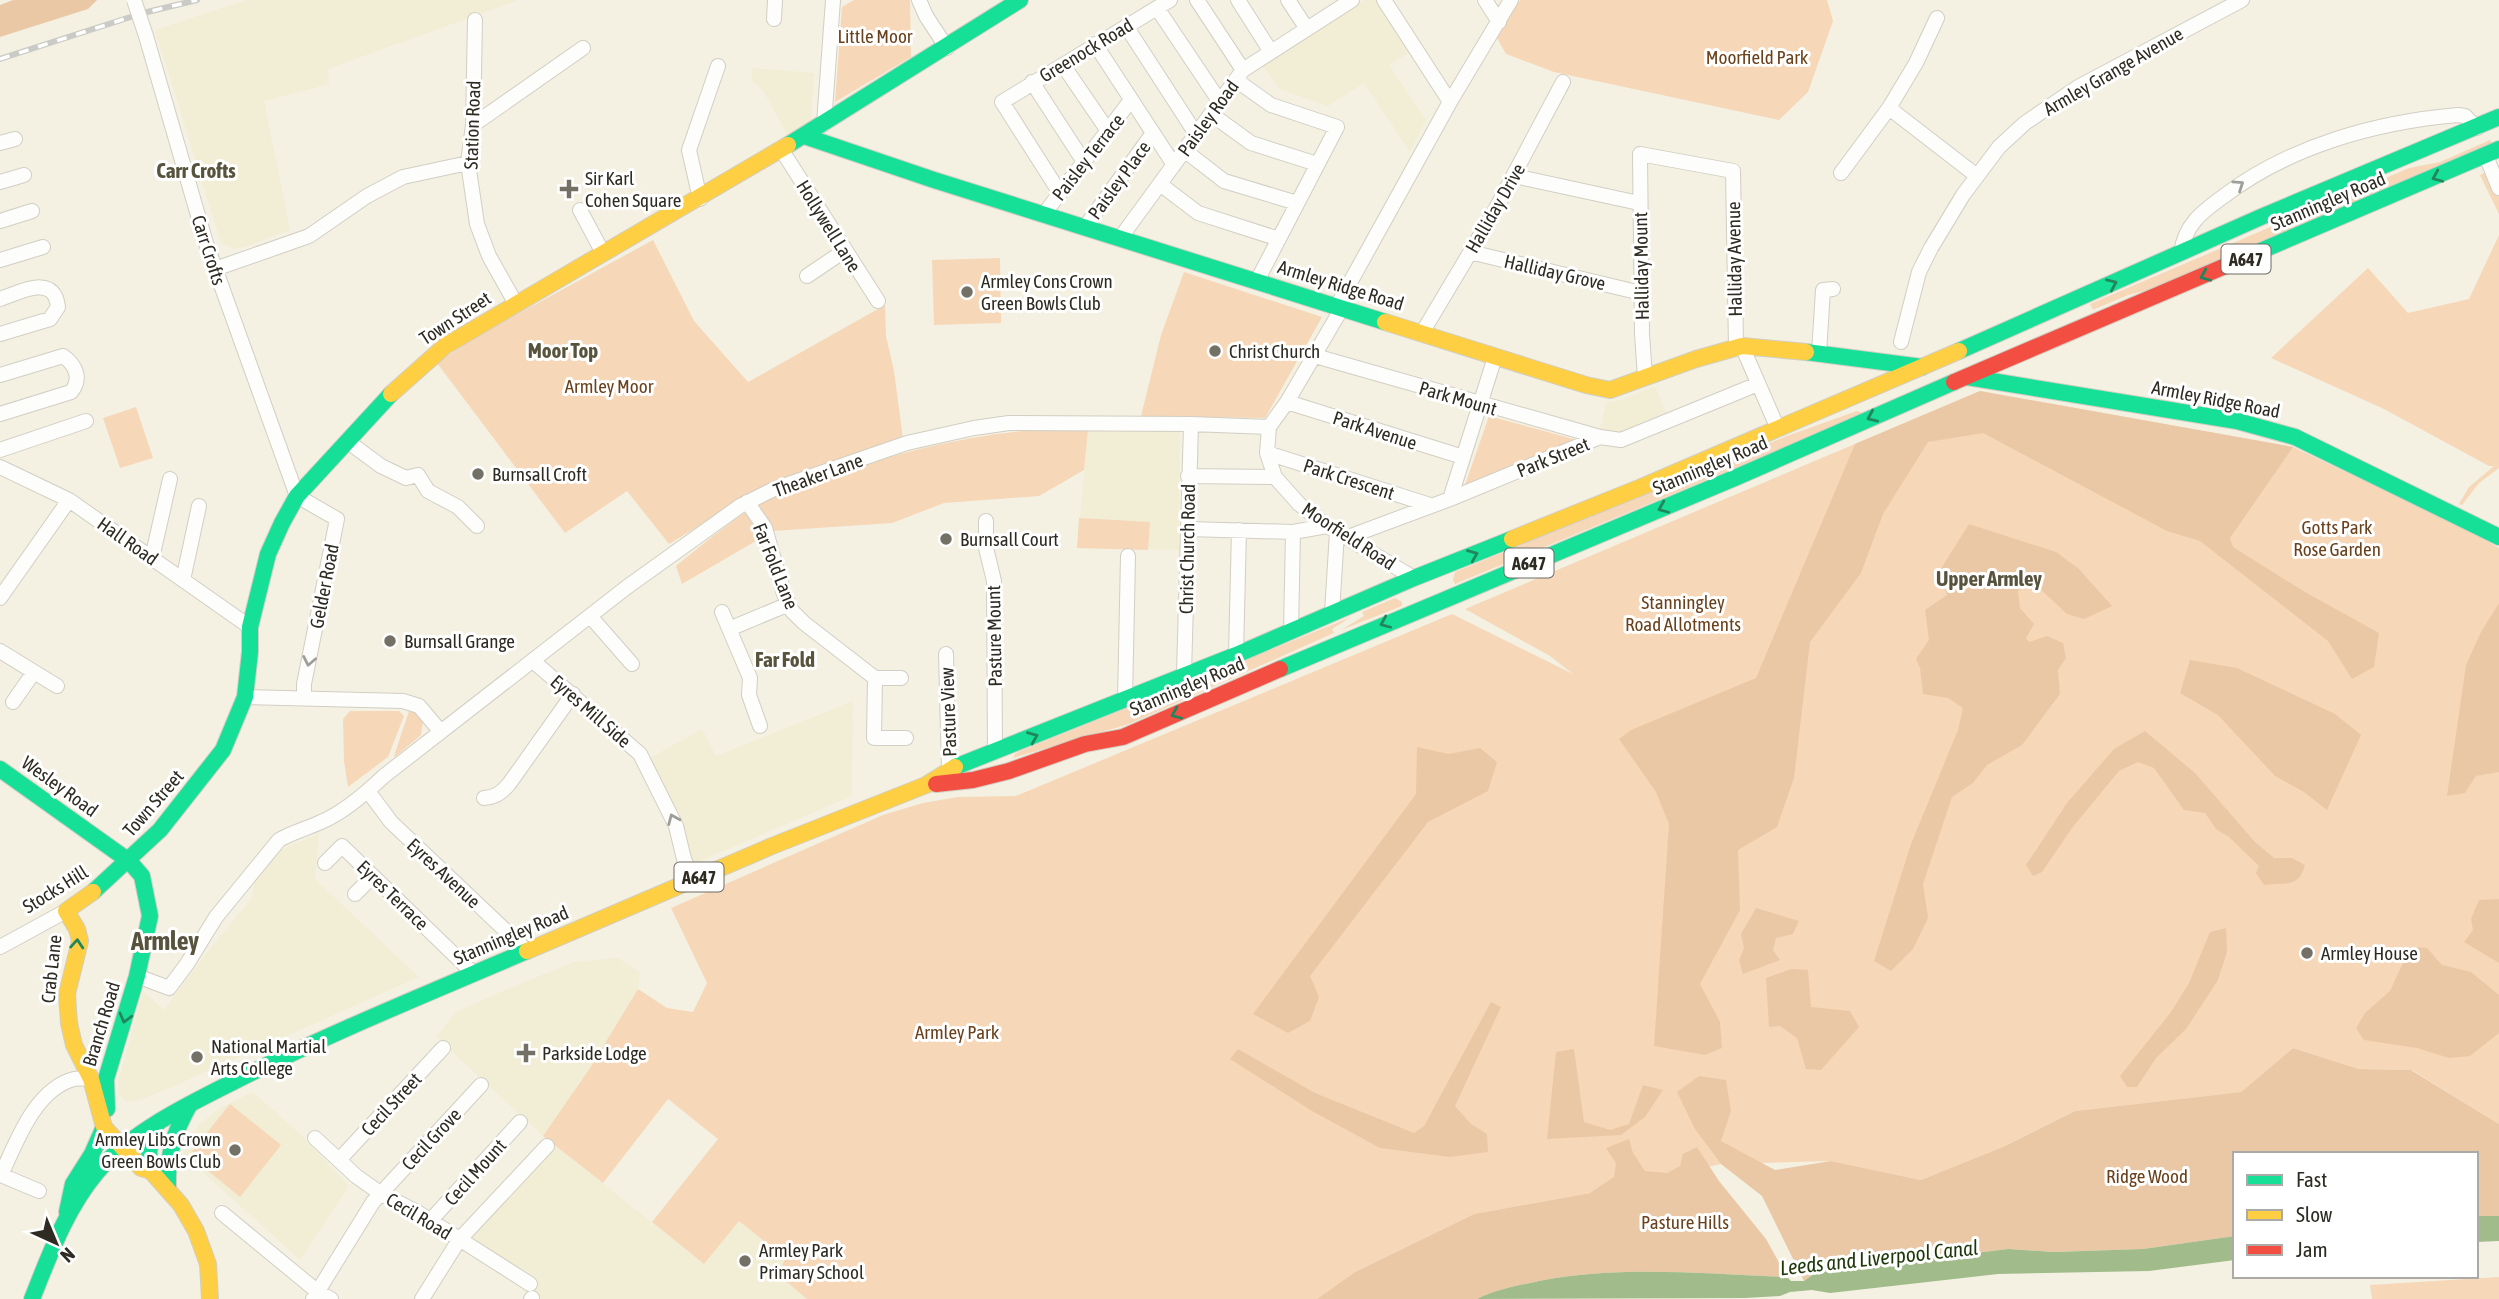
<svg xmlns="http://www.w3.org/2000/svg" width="2499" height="1299" font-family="'Asap Condensed',sans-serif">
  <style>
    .built { fill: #f2edd5 }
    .green { fill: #f6d7b8 }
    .forest { fill: #ebc8a5 }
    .water { fill: #a1bb8b }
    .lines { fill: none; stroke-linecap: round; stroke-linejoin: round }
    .street-casing { stroke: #d1cec3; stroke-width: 16 }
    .fast-casing { stroke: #d1cec3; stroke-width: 18 }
    .slow-casing { stroke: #d1cec3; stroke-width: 18 }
    .jam-casing { stroke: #d1cec3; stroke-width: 18 }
    .street { stroke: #fdfdfb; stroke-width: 14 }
    .fast { stroke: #16e098; stroke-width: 16 }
    .slow { stroke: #ffcf43; stroke-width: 16 }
    .jam { stroke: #f24e42; stroke-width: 16 }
    .rail-casing { stroke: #cacac6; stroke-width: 6 }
    .rail { stroke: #fff; stroke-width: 3.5; stroke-dasharray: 10; stroke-linecap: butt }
    .street-bridge-casing { stroke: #d1cec3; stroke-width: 16; stroke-linecap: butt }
    .street-bridge { stroke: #fdfdfb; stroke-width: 14 }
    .oneway { stroke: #22865d }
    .oneway2 { stroke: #9f9e99 }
    .poi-dot { fill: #737066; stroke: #fff; stroke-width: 2.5 }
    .labels { text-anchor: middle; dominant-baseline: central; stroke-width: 6; stroke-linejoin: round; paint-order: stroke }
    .shield { fill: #fff; stroke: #6c6b64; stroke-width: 2 }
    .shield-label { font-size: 18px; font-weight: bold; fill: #2d2b22 }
    .park-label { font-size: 19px; fill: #6b411c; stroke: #fff }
    .street-label { font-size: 19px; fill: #2d2b22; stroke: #fff }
    .poi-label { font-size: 19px; fill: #2d2b22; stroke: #fff; text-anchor: start }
    .neighbourhood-label { font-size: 21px; font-weight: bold; fill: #58533d; stroke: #fff }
    .water-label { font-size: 21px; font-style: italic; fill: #1e3709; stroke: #fff }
    .district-label { font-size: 26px; font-weight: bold; fill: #58533d; stroke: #fff }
  </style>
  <rect width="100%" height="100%" fill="#f4f1e3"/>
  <!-- built -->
  <path class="built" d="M246,0H518L328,69L329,84L264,101L290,230L247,246L234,249L221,243L155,30Z
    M1364,0H1378L1410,52L1389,65L1426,120L1410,152L1364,83L1328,106L1279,89L1263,66Z
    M752,68L814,73L811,123L788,136L764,92L752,81Z
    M1655,386L1666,413L1611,435L1599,432L1607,402L1617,401Z
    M1088,430L1180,431L1179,550L1077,548Z
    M853,701L852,796L693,864L650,758L702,729L716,756Z
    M319,834L315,879L419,977L165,1090L140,1100L128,1102L124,1100L118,1093L119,1079L143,991L164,1010L208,951L252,898L254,884L283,848Z
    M618,958L640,972L638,989L590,1068L543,1136L436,1037L456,1012L498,993L574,962Z
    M253,1092L299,1133L349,1186L300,1260L183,1154L198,1126L220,1108Z
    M556,1146L704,1264L739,1221L785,1258L780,1275L807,1299H542L527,1289L536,1277L470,1238Z"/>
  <!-- green -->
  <path class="green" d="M854,0H910L911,57L835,102L842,7Z
    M1520,0H1827L1833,21L1808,92L1779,120L1554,72L1506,54L1497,38Z
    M2490,140L2493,146L2167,285L2128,295L2093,310L2090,304L2409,168L2440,162Z
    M2498,167L2499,169V214L2480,175Z
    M2499,235V468L2479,483L2462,505L2459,504L2469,487L2494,466H2489L2384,409L2271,358L2368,268L2408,313L2469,299Z
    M653,240L694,321L748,382L885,305L886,336L894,371L903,439L771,482L669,544L627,491L565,533L437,363L472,339Z
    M1000,258L1001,323L934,325L932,260Z
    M1184,272L1322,317L1265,418L1141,416L1161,335Z
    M1980,391L2293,447L2463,527L2499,548V1124L2412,1070L2359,1069L2293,1048L2241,1092L2075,1111L2005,1146L1921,1180L1831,1161L1721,1164L1590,1193L1474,1214L1355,1272L1317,1299H807L779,1275L785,1258L739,1221L704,1264L652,1222L718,1139L668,1099L603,1183L543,1136L590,1068L638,989L667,1008L693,1012L707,983L671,908L883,815L923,803L958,797L1016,796L1452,614L1573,674L1550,656L1465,609Z
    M136,407L153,458L120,468L103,418Z
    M1857,411L1866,414L1455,584L1453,580L1455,572L1787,436Z
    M1489,416L1577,440L1465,485Z
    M1034,430H1088L1084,470L1039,496L944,503L892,523L773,531L682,584L676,566C706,542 737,515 771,497C788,488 809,484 827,477C896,453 961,436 1034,430Z
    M1079,518L1150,522L1148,550L1077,548Z
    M1395,598L1402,602V606L1341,630L1364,616L1362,612Z
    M1351,617L1332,629L1334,633L1129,724L1013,758L1016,753Z
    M410,708L423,722L421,735L395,757L394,756Z
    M350,711H399L404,716L388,757L348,787L344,761L343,719Z
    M230,1104L281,1145L240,1197L189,1155Z
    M2499,1277V1299H2372L2370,1285Z"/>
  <!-- forest -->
  <path class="forest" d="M13,0H97L88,9L0,37V5Z
    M1980,391L2293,447L2230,538L2233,547L2305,592L2379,633L2374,667L2352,679L2328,641L2200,541L2167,531L1983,433L1928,442L1883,514L1861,573L1810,642L1794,778L1777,827L1738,850L1740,910L1700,984L1720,1022L1722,1048L1705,1055L1654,1046L1669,824L1656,792L1619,739L1631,730L1756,678L1855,444Z
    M1969,524L2056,552L2079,569L2112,606L2084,619L2067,614L2035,584L2026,585L2018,591L2020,608L2034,624L2026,638L2029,642L2047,636L2063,643L2066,658L2058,670L2060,694L2022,745L1987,765L1973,783L1952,797L1923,884L1928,918L1913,949L1891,971L1874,961L1911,844L1958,730L1963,708L1948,698L1923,694L1920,668L1916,659L1929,640L1925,610L1947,595L1940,570Z
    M2499,603V772L2476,776L2465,793L2447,796L2466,665L2481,632Z
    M2190,660L2237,668L2335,714L2361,735L2327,810L2304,792L2275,776L2218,715L2180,693Z
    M2145,731L2195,773L2255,842L2274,858H2292L2305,865C2299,889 2283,882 2264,885L2256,873L2259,866L2229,837L2216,829L2205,813L2184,810L2154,768L2138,762L2119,771L2072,828L2042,872L2033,876L2026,865L2067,803L2114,749Z
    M1417,747L1449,754L1480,748L1497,762L1488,791L1428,822L1310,976L1319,997L1310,1021L1288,1033L1253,1014L1416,794Z
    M2499,899V963L2464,942L2473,930L2471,919L2479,900Z
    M1756,908L1799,921L1793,934L1776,938L1773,950L1780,960L1743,974L1739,960L1744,948L1741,934Z
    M2226,928L2227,952L2218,980L2186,1029L2156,1058L2137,1087H2127L2120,1076L2171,1012L2189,983L2210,932Z
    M2417,947L2427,948L2442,965L2471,972L2499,995V1033L2470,1056L2449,1058L2417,1048L2364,1040L2356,1028L2365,1013L2390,991L2402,965Z
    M1791,969L1808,970L1811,1007L1850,1011L1859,1027L1821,1070L1806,1069L1797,1038L1780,1026L1769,1027L1766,978Z
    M1491,1002L1501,1007L1455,1106L1471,1124L1487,1134L1488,1152L1450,1157L1380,1148L1312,1111L1230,1059L1238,1049L1315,1093L1414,1133L1424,1126Z
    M2293,1048L2359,1069L2411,1070L2499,1124V1216H2476V1154H2235V1236L2143,1249L2054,1252L2008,1249L1815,1273L1804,1281L1762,1196L1721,1164L1695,1129L1677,1092L1699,1076L1726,1080L1731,1111L1721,1141L1775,1170L1831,1161L1921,1180L2005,1146L2075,1111L2241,1092Z
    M1574,1049L1584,1122L1610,1130L1629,1124L1643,1085L1663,1090L1645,1117L1621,1135L1547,1139L1556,1052Z
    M1629,1139L1633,1153L1645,1171L1667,1173L1680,1166L1683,1154L1697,1147L1719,1181L1766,1239L1787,1277C1704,1274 1621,1265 1539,1281C1517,1286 1497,1289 1477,1299H1317L1355,1272L1474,1214L1590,1193L1614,1177L1616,1163L1606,1148Z"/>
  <!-- water -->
  <path class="water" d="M2476,1216H2499V1241L2476,1242Z
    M2235,1236V1260L2149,1271L1998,1274L1830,1293L1812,1290L1790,1292L1780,1296L1745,1298L1477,1299C1497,1289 1517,1286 1539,1281C1621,1265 1704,1274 1787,1277L1791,1281H1804L1815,1273L2008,1249L2054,1252L2143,1249Z"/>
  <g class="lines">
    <!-- street casing -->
    <g class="street-casing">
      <path id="street" d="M919,0L926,16L947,48
        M1197,0L1243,70
        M1238,0L1271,52
        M1288,0L1307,29
        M1384,0L1450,102
        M1485,0L1499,22
        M1157,8L1220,102
        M774,19L775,0
        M475,20L473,125L468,163L477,224L489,256L516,304
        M1126,26L1196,134
        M146,36L206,243L297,496L337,519L304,684V697
        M1095,44L1174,165
        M1063,65L1108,131
        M1236,80L1271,105L1337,127L1257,281
        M1032,82L1084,162
        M1889,108L1916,63L1937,18
        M1211,114L1251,143L1317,164
        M824,124L833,0
        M473,125L583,48
        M0,143L15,139
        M781,149L878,301
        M1184,150L1224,181L1297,203
        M2486,156L2499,188
        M1841,173L1889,108L1977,176
        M1514,176L1639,203
        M0,182L24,175
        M1160,184L1198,213L1279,239
        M1060,193L1002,102L1170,0
        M700,199L689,150L718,66
        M580,210L603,253
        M1044,214L1131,100
        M0,221L32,211
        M1085,227L1153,133
        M1121,237L1243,70L1352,0
        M1470,252L1641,293
        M2181,253C2185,224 2202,212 2224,196C2290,146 2376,122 2458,115L2465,116L2477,128
        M0,260L43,247
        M215,269L309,236L367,196L403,177L468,163
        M807,276L844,251
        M0,299C21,292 54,273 58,307L50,319L0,334
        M1337,306L1450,102L1511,0
        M1342,308L1287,402L1269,427L1267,453L1275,477L1299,504L1327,526L1414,578
        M1422,333L1493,214L1563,82
        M1901,342L1919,272L1931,248L1963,195L1999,147L2025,123L2078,87L2242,0
        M1742,346L1778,429
        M1819,353L1823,290L1833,289
        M1315,356L1600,437
        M0,375L63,356C76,365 82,379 71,392L0,414
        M1645,377L1642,334L1640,154L1733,171L1736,347
        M1287,402L1463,457
        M347,441L381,466L406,478L418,475L428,491L458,507L477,526
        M0,450L86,421
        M1267,453L1430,505
        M0,467L69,500L250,627
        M1188,476L1275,477
        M1450,499L1495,357
        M747,502L765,528L784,594L792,611L804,623L875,678L874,738H906
        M986,521V548L994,581L995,752
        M1188,529L1293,532L1327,526
        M1348,537L1450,499L1600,437L1621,440L1758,384
        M152,558L170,479
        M183,580L199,506
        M0,598L69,500
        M722,612L750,678L749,695L760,726
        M1332,613L1337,532
        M590,616L632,664
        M729,629L789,604
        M1291,631L1293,532
        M0,651L57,686
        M946,654L949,770
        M1236,655L1239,530
        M533,661L640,754L676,826L684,859L693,880
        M1184,674L1191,424
        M875,678H901
        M245,697L403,701L419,706L441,732
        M1125,700L1128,556
        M13,702L34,672
        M368,791L391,822L526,950
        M484,798C496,797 501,793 509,784L573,694
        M325,863L342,846L473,973
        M355,894L373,876
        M0,947L66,911
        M137,976L169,988L187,964L216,917L279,840C293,832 306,829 321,822C343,813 366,793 384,776L627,587L740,506L774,489L907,443L974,428L1009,423L1191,424L1269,427
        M315,1138L356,1176L380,1193L417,1212L530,1284
        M339,1160L443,1048
        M39,1191L1,1175C16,1143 35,1089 74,1079C79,1078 86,1079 91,1079
        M222,1213L318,1292L331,1299
        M430,1221L520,1122
        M313,1299L373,1202L481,1085
        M422,1299L459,1240L547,1146
        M531,1299L532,1298"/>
    </g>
    <!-- fast casing -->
    <g class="fast-casing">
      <path id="fast" d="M804,136L934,180L1385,322
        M788,145L1020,0
        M2223,267L2499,149
        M1959,351L2261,217L2499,117
        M1806,352L1922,367
        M1967,377L2237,421L2295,437L2499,537
        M1280,669L1737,477L1954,382
        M955,767L1236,655L1414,578L1512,539
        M0,769L129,861L142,876L150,916L137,976L106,1079L107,1109
        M93,892L160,830L223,750L245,697L250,652V627L268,554L282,523L297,496L391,394
        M151,1171L149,1151L157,1123
        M168,1188C167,1155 174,1132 190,1104
        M67,1212L73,1184L92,1154L104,1127
        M32,1299C50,1254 66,1209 97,1172C131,1132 189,1104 235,1081C330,1033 429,993 527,951"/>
    </g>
    <!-- slow casing -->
    <g class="slow-casing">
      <path id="slow" d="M1385,322L1586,385L1610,390L1696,359L1742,346L1806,352
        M391,394L445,346L788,145
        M1512,539L1639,488L1959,351
        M93,892L66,911L77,929L80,941L67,994L69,1023L74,1045L91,1079L104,1127L141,1168L151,1171L181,1205L196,1231L208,1264L210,1299
        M527,951L772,846L926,785L955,767"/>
    </g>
    <!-- jam casing -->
    <g class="jam-casing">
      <path id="jam" d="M1954,382L2223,267
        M936,784L973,780L1009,771L1085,744L1123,737L1280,669"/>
    </g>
    <!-- street -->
    <use href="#street" class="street"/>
    <!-- fast -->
    <use href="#fast" class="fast"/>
    <!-- slow -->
    <use href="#slow" class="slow"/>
    <!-- jam -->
    <use href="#jam" class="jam"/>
    <!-- rail casing -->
    <g class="rail-casing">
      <path id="rail" d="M0,59L143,13L197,0"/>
    </g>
    <!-- rail -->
    <use href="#rail" class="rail"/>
    <!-- street-bridge casing -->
    <g class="street-bridge-casing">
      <path id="street-bridge" d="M134,0L146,36"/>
    </g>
    <!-- street-bridge -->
    <use href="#street-bridge" class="street-bridge"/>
  </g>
  <!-- one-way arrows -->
  <defs><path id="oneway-chevron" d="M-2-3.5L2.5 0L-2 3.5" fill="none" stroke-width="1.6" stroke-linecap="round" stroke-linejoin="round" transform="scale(1.75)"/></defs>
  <g class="oneway">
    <use href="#oneway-chevron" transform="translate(2437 177) rotate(157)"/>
    <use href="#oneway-chevron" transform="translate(2205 276) rotate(157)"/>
    <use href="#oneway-chevron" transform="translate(2112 284) rotate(-24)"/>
    <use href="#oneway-chevron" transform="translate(1872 417) rotate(156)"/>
    <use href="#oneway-chevron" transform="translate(1663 508) rotate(157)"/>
    <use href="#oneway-chevron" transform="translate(1473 555) rotate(-22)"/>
    <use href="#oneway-chevron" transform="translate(1385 623) rotate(157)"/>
    <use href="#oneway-chevron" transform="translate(1176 714) rotate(157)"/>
    <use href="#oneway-chevron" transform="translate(1033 737) rotate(-22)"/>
    <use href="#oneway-chevron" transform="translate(77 944) rotate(-86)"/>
    <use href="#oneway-chevron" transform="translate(125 1018) rotate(105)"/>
  </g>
  <g class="oneway2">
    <use href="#oneway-chevron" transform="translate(2239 185) rotate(-34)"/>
    <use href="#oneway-chevron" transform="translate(309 661) rotate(101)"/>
    <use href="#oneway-chevron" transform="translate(673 819) rotate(-113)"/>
  </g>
  <!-- markers -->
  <g class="poi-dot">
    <path d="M565.5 178.5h7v7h7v7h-7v7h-7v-7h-7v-7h7z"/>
    <circle cx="967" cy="292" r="7"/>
    <circle cx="1215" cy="351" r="7"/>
    <circle cx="478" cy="474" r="7"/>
    <circle cx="946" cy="539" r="7"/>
    <circle cx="390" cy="641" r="7"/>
    <circle cx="2307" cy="953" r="7"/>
    <path d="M522.5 1042.5h7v7h7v7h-7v7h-7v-7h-7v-7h7z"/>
    <circle cx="197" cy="1057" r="7"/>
    <circle cx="235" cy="1150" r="7"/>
    <circle cx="745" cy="1261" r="7"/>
  </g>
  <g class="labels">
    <!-- shield labels -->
    <g class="shield">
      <rect x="2221.5" y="244.5" width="49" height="29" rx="5"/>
      <rect x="1504.5" y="548.5" width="49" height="29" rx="5"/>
      <rect x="674.5" y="862.5" width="49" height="29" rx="5"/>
    </g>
    <g class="shield-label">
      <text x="2246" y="259">A647</text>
      <text x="1529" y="563">A647</text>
      <text x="699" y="877">A647</text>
    </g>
    <!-- park labels -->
    <g class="park-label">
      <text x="875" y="36">Little Moor</text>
      <text x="1757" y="57">Moorfield Park</text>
      <text x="609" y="386">Armley Moor</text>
      <text x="2337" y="527">Gotts Park<tspan x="2337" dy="22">Rose Garden</tspan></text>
      <text x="1683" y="602">Stanningley<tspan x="1683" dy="22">Road Allotments</tspan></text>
      <text x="957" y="1032">Armley Park</text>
      <text x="2147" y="1176">Ridge Wood</text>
      <text x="1685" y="1222">Pasture Hills</text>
    </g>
    <!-- street labels -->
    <g class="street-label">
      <text transform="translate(1086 50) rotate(-31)">Greenock Road</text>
      <text transform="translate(2113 71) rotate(-30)">Armley Grange Avenue</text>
      <text transform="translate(1208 118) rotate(-54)">Paisley Road</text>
      <text transform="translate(472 125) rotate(-88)">Station Road</text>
      <text transform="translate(1088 157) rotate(-52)">Paisley Terrace</text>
      <text transform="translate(1119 180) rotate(-54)">Paisley Place</text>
      <text transform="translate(2328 201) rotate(-23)">Stanningley Road</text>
      <text transform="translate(1495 208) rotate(-60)">Halliday Drive</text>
      <text transform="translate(829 226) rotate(58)">Hollywell Lane</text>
      <text transform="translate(209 250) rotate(72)">Carr Crofts</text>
      <text transform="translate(1734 259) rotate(-91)">Halliday Avenue</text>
      <text transform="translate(1641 266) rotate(-91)">Halliday Mount</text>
      <text transform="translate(1555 272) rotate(13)">Halliday Grove</text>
      <text transform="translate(1341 285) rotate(17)">Armley Ridge Road</text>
      <text transform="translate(455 318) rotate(-33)">Town Street</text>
      <text transform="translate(1458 398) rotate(16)">Park Mount</text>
      <text transform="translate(2216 399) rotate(11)">Armley Ridge Road</text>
      <text transform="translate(1375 430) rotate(18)">Park Avenue</text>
      <text transform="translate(1553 457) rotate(-22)">Park Street</text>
      <text transform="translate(1710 465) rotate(-23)">Stanningley Road</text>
      <text transform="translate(818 475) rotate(-20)">Theaker Lane</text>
      <text transform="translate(1349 479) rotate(18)">Park Crescent</text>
      <text transform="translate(1349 536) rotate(33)">Moorfield Road</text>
      <text transform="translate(128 541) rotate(35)">Hall Road</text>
      <text transform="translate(1187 549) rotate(-89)">Christ Church Road</text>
      <text transform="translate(776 566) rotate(68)">Far Fold Lane</text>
      <text transform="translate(324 586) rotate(-79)">Gelder Road</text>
      <text transform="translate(994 636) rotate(-91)">Pasture Mount</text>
      <text transform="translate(1187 686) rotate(-23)">Stanningley Road</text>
      <text transform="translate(591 711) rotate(41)">Eyres Mill Side</text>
      <text transform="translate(948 712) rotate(-92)">Pasture View</text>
      <text transform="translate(60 786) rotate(36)">Wesley Road</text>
      <text transform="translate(153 803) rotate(-49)">Town Street</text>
      <text transform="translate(444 873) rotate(43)">Eyres Avenue</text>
      <text transform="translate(55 889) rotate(-32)">Stocks Hill</text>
      <text transform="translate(393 895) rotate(44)">Eyres Terrace</text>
      <text transform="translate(511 935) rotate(-23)">Stanningley Road</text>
      <text transform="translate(51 969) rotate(-84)">Crab Lane</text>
      <text transform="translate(101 1024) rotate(-73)">Branch Road</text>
      <text transform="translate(391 1104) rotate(-47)">Cecil Street</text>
      <text transform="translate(431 1139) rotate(-47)">Cecil Grove</text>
      <text transform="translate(475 1172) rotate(-48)">Cecil Mount</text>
      <text transform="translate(419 1216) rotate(31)">Cecil Road</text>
    </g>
    <!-- poi labels -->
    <g class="poi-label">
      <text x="585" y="178">Sir Karl<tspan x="585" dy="22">Cohen Square</tspan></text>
      <text x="981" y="281">Armley Cons Crown<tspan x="981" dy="22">Green Bowls Club</tspan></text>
      <text x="1229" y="351">Christ Church</text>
      <text x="492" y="474">Burnsall Croft</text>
      <text x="960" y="539">Burnsall Court</text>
      <text x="404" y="641">Burnsall Grange</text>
      <text x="2321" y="953">Armley House</text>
      <text x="211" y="1046">National Martial<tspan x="211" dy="22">Arts College</tspan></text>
      <text x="542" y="1053">Parkside Lodge</text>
      <text x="221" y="1139" text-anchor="end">Armley Libs Crown<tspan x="221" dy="22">Green Bowls Club</tspan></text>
      <text x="759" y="1250">Armley Park<tspan x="759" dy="22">Primary School</tspan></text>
    </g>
    <!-- neighbourhood labels -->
    <g class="neighbourhood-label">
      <text x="196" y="170">Carr Crofts</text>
      <text x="563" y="350">Moor Top</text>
      <text x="1989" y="578">Upper Armley</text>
      <text x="785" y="659">Far Fold</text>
    </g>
    <!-- water labels -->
    <g class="water-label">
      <text transform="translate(1879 1257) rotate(-6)">Leeds and Liverpool Canal</text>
    </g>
    <!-- district labels -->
    <g class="district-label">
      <text x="165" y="941">Armley</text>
    </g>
  </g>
  <!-- legend -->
  <rect x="2233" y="1152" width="245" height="126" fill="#ffffff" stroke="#abaaa7" stroke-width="2"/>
  <rect x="2247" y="1175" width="35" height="10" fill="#16e098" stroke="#abaaa7" stroke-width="2"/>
  <text x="2296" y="1187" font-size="21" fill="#2d2b22">Fast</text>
  <rect x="2247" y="1210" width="35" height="10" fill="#ffcf43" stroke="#abaaa7" stroke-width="2"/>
  <text x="2296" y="1222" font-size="21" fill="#2d2b22">Slow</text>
  <rect x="2247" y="1245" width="35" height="10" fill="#f24e42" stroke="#abaaa7" stroke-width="2"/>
  <text x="2296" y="1257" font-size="21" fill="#2d2b22">Jam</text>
  <!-- north arrow -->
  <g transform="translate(56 1243) rotate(136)" stroke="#ffffff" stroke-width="5" paint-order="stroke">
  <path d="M0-5L12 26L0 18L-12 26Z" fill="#2d2b22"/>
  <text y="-10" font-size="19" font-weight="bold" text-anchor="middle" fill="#2d2b22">N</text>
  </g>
</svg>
